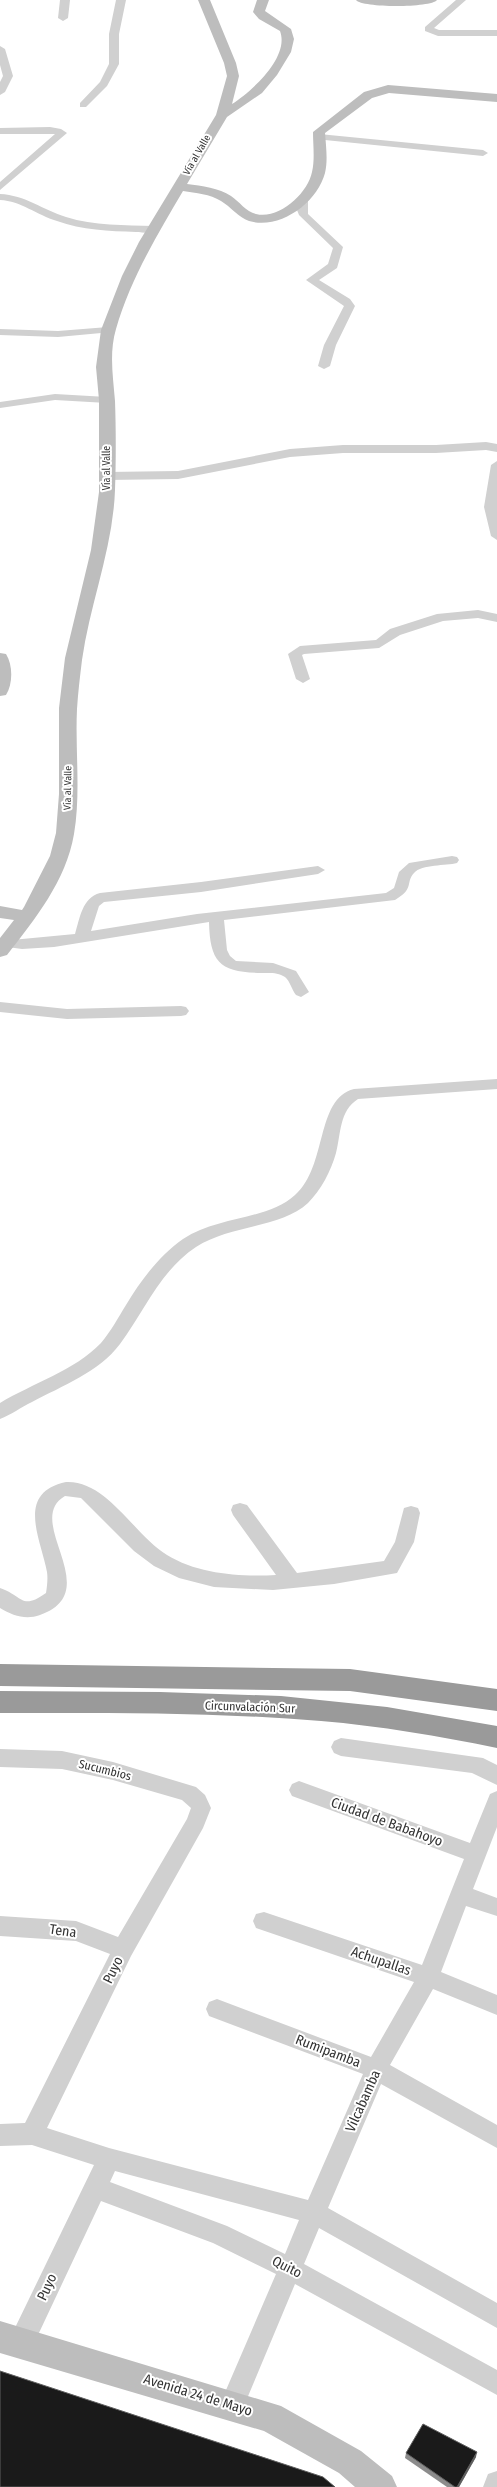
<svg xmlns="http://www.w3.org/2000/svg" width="497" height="2487" font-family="'Fira Sans Condensed',sans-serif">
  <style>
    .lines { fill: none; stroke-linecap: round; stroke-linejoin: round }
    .street { fill: #d0d0d0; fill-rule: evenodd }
    .secondary { fill: #bdbdbd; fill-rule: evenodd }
    .highway { fill: #9a9a9a; fill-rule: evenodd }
    .wall { fill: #8c8c8c }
    .shaded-wall { fill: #5f5f5f }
    .building { fill: #1a1a1a; stroke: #5f5f5f }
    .labels { text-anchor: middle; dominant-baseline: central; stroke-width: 4; stroke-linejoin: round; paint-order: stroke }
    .far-street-label { font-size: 10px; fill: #333; stroke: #fff }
    .street-label { font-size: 12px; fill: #333; stroke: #fff }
    .near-street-label { font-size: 14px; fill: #333; stroke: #fff }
  </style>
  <rect width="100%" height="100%" fill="#fff"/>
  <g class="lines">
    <!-- street -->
    <path class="street" d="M60,0H70L68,18L63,21L58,18Z
      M116,0H126L119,34V64L107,86L86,107H80V103L100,82L109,64V34Z
      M456,0H466L434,28L439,30H497V36H438L425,31V27Z
      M0,46L5,49L13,76L5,92L0,95V82L3,76L0,65Z
      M50,127L61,129L67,133L0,190V182L55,134H0V128Z
      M319,134L483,150L488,153L483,156L315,139L314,137Z
      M0,194C25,195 43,210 66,217C94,226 125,225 154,226L159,229C155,235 143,232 136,232C109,231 82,230 57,221C37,215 21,201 0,200Z
      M303,196L308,199V214L343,247L337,268L319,280L350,299L355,306L336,345L330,366L324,369L318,366L324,345L344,306L306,280L328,264L333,248L299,215L297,210L298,199Z
      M108,327L112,328V332L58,337L0,335V329L58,331Z
      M55,394L107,397L113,400L107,403L55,400L0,408V402Z
      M486,442L497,444V452L486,450L436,453H343L290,457L178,479L107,480L101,476L107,472L178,471L290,449L343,445H436Z
      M497,461V540L491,536L484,507L491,465Z
      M478,610L497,614V622L478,618L443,621L400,635L379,648L304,654L302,655L310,679L303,683L296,679L288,654L300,646L376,640L390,629L437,614Z
      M452,856L457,857L459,860L457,863C446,866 422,864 414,873C405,883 415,888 395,900L224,920L227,950L230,956L236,961L273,963L296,971L309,992L301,997L296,995C292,990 290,981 285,977C278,972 269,973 261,973C220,972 210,963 209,922L54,947L22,949L0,946L1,941L75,934C80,918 82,898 100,893L201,882L318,866L325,870L318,874L201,892L104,902L99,906L91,931L197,914L386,893L394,888L399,872L409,863Z
      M0,1002L67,1009L181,1006L186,1007L189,1011L186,1015L181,1016L67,1019L0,1012Z
      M497,1079V1089L358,1099C339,1111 341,1134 336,1153C331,1171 321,1190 308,1203C281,1228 230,1225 196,1247C160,1271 145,1310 120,1344C99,1372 62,1386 32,1402C21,1407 11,1415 0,1419V1403C33,1383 74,1371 101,1343C111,1331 118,1318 126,1305C141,1280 159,1256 183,1239C218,1216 268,1220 295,1195C328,1166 315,1099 354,1089Z
      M66,1482C107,1480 134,1535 167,1555C198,1574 240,1577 276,1575L233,1515L231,1510L233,1505L240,1503L247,1505L297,1573L384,1561L395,1542L404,1508L411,1506L418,1508L420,1513L414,1542L397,1573L334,1584L273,1590L214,1587L179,1578L154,1566L134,1551L81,1498L65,1496C22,1521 107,1591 40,1615C26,1620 13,1616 0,1608V1588C22,1595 21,1611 46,1593C47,1586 48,1579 47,1572C41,1539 15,1493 66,1482Z
      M341,1738L483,1758L497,1765V1785L472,1773L341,1756L334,1753L331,1747L334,1741Z
      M0,1749L62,1751L113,1762L196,1787L205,1795L211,1808L203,1828L131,1956L47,2128L109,2148L308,2200L363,2074L209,2016L206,2009L209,2002L217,1999L371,2057L414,1982L256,1928L253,1921L256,1914L264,1912L422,1965L464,1859L292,1796L289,1790L292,1784L299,1781L470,1843L490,1794L497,1791V1827L473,1889L497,1898V1916L466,1906L441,1972L497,1995V2015L433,1989L390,2065L497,2125V2148L381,2084L328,2208L497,2303V2328L319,2228L304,2264L497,2370V2395L295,2284L241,2413L232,2416L223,2413L220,2404L276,2274L213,2243L101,2201L30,2352L21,2355L12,2352L9,2343L12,2334L94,2165L32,2145L0,2146V2124L25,2123L110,1954L76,1941L0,1936V1916L76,1921L118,1937L187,1819L191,1808L182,1800L113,1780L62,1769L0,1767ZM115,2171L299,2220L285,2254L227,2226L110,2182Z
      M497,2471V2487H483L488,2474Z"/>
    <!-- secondary -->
    <path class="secondary" d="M198,0H210L236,63L239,76L232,104C251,92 290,57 280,31L259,19L253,12L257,0H269L265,11L291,29L294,39L291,52L277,75L262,93L227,117L187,184C202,186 219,188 231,196C239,201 246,212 256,214C279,220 308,193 312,172C315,159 313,145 313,132L364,92L388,85L497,94V102L389,93L372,98L325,133C326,146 328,161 325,173C317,203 280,230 249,221C238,217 231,207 221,201C210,194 196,193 183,191C157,235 130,280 116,329C109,353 113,376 115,401C116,430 116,461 115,490C113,548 90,603 82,660C80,676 78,693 77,709C75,750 81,793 74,834C66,881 35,919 7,955L0,957V938L14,920L0,918V906L22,910L24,907L50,856L56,833L59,794V708L65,658L91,550L99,492V400L96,367L101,330L122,276L139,242L216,115L227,76L224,63Z
      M356,0H437C431,8 362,8 356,0Z
      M0,653L6,654C13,665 13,684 6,695L0,696Z
      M0,2321L281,2406L361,2451L392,2476L397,2487H355L339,2473L264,2431L0,2353Z"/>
    <!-- highway -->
    <path class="highway" d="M0,1664L350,1669L497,1689V1711L350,1691L0,1686Z
      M0,1691L160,1692L281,1696L387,1707L497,1726V1748C439,1736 380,1726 321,1721C214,1712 107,1713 0,1713Z"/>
  </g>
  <!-- wall -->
  <path class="wall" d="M406,2453L476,2457L459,2487H447L405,2458Z"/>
  <!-- shaded-wall -->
  <path class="shaded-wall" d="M477,2452L476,2457L459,2487H457Z"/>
  <!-- building -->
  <path class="building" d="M0,2371L323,2477L335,2487H0Z
    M423,2424L477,2452L457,2487H455L406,2453Z"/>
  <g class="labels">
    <!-- far-street labels -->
    <g class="far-street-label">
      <text transform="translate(197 155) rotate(-60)">Vía al Valle</text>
      <text transform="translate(107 468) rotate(-90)">Vía al Valle</text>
      <text transform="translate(68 788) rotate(-89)">Vía al Valle</text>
    </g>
    <!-- street labels -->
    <g class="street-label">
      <text transform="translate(250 1707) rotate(2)">Circunvalación Sur</text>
      <text transform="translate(105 1770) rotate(14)">Sucumbios</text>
    </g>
    <!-- near-street labels -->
    <g class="near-street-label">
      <text transform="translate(387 1822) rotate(20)">Ciudad de Babahoyo</text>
      <text transform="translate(63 1931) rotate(8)">Tena</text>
      <text transform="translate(381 1961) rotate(19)">Achupallas</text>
      <text transform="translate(113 1970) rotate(-64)">Puyo</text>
      <text transform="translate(328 2051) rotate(21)">Rumipamba</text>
      <text transform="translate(363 2101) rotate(-66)">Vilcabamba</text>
      <text transform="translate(287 2267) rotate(27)">Quito</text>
      <text transform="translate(47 2287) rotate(-65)">Puyo</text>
      <text transform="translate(198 2395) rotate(17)">Avenida 24 de Mayo</text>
    </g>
  </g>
</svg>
